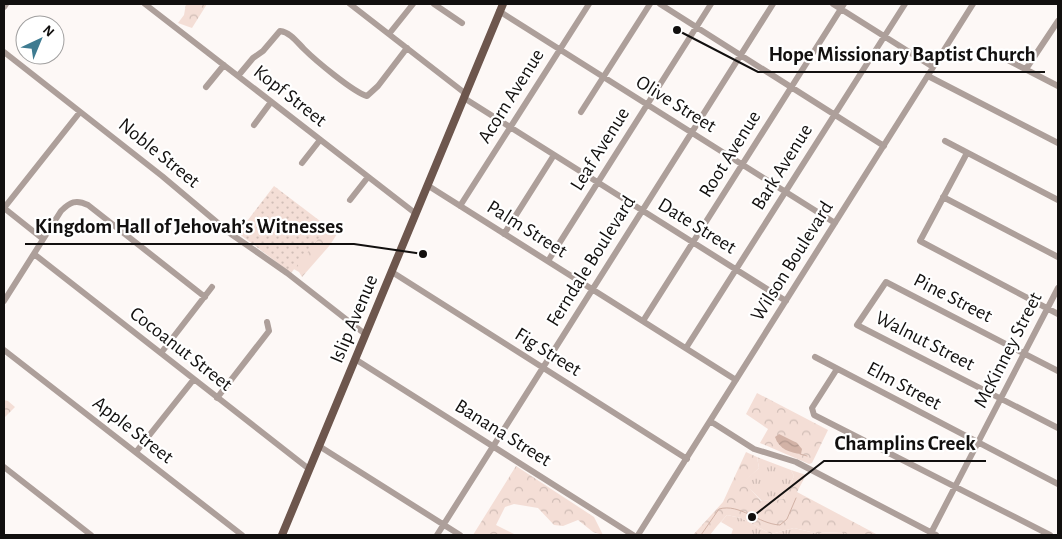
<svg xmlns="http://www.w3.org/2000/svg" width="1062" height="539" font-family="'Alegreya Sans',sans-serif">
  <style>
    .grass { fill: url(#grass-tufts) }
    .forest { fill: url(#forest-crowns) }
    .park { fill: url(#park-dots) }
    .water { fill: url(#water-waves) }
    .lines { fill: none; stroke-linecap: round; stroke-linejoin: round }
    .stream { stroke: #d2b2a6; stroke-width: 1 }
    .minor { stroke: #ad9f9a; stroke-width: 6 }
    .major { stroke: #6d564d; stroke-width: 8 }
    .labels { text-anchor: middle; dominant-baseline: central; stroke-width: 4.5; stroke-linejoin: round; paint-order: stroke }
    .street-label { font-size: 20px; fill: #12100f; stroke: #fff }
    .leader { fill: none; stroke: #12100f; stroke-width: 2 }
    .callout-dot { fill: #12100f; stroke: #fff; stroke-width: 2 }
    .callout-label { font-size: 21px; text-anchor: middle; font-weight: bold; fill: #12100f; stroke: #fff; stroke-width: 4.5; stroke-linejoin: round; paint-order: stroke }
  </style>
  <defs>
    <pattern id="grass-tufts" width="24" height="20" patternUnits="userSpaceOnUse" patternTransform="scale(1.25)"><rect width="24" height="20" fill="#f4ded6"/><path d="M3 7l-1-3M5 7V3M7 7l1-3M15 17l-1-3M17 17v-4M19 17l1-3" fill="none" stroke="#d0bdb6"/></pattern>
    <pattern id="forest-crowns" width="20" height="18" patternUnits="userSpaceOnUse" patternTransform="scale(1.25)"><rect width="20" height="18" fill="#f4ded6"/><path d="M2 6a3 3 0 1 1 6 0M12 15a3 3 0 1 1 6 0" fill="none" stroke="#d0bdb6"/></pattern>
    <pattern id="park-dots" width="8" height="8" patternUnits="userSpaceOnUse" patternTransform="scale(1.25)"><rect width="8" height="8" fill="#f4ded6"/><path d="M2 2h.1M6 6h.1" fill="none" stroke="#d0bdb6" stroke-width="1.8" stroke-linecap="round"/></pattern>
    <pattern id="water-waves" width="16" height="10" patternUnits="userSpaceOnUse" patternTransform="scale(1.25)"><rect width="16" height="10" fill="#d2b2a6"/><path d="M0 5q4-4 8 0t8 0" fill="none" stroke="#b3988e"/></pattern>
  </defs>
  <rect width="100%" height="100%" fill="#fdf8f6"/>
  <!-- grass -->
  <path class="grass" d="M757,457L791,470L794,476L784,499L762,501L743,482L759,468Z
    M727,515L741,518L771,534L794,528L815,533L843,532L851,535H731L733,529L721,522Z"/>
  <!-- forest -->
  <path class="forest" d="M186,4H207L192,28L178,23L184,15Z
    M330,230H334L337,234L330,245L302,277L299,272L276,259Z
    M757,393L828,430L812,463L809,464L760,443L768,429L746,414Z
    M4,400L8,401L15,407L4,418Z
    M746,452L757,457L759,468L744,482L761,501L784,499L794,476L791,470L806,475L797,492L878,535H851L842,532L815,533L794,528L771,534L741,518L727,515L717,526L710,535H693L723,502Z
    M516,466L594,517L603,535L593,532L578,520L563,526L554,525L538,508L514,504L505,507L496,525L516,535H473Z"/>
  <!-- park -->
  <path class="park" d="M274,186L328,227L291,273L238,233Z"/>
  <!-- water -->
  <path class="water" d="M779,434L797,443L802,449L801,454C790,453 779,449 775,437Z"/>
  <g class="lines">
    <!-- stream -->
    <path class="stream" d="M800,454L807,456
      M701,535L719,509C740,503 758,524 780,525L787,519L796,498"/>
    <!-- minor -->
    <path class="minor" d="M145,4L415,213
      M350,4L466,94
      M434,4L462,23
      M660,4L884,146
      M833,4L933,67
      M4,7L6,4
      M499,11L835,223
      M389,34L413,4
      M4,52L162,176L231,234L287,273L365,334
      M998,55L1058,86
      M1026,69L1058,21
      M238,76L253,58L263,51L280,31C290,32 297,42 304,49C315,60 353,92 367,96L378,86L407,48
      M928,76L1058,143
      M206,87L224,65
      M464,98L786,301
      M581,112L650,4
      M254,125L271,102
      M945,141L1058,200
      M967,153L920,241L1058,314
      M302,163L320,140
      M427,185L736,380
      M943,197L1058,257
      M350,200L368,177
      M460,206L589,4
      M4,208L80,112
      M4,208L43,239
      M504,234L554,155
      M34,254L309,469
      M548,261L711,4
      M392,272L687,459
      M4,301L61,211C70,202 76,199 88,205L205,297
      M643,321L844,4
      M686,348L905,4
      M4,350L242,535
      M161,353L212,287
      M815,357L1058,484
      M355,359L633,535
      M837,369L812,408L814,415L1050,535
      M1058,371L886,282L857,325L1058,428
      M217,398L269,331L267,322
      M710,421L754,449L796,462L936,535
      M319,446L460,535
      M136,452L194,379
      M4,467L91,535
      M931,533L1058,288
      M437,535L773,4
      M638,535L973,4"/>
    <!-- major -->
    <path class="major" d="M282,535L503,4"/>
  </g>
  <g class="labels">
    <!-- street labels -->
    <g class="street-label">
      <text transform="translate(290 96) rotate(38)">Kopf Street</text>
      <text transform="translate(511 96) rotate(-58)">Acorn Avenue</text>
      <text transform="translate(676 104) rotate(32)">Olive Street</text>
      <text transform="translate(600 149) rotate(-58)">Leaf Avenue</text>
      <text transform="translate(159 153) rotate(39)">Noble Street</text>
      <text transform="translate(730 154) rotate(-58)">Root Avenue</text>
      <text transform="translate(782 167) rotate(-58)">Bark Avenue</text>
      <text transform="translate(697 226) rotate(32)">Date Street</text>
      <text transform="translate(527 229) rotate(32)">Palm Street</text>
      <text transform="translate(591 261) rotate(-58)">Ferndale Boulevard</text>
      <text transform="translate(792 261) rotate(-58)">Wilson Boulevard</text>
      <text transform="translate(953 298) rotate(27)">Pine Street</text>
      <text transform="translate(354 319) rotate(-67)">Islip Avenue</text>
      <text transform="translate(925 341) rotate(27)">Walnut Street</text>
      <text transform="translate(181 349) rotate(38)">Cocoanut Street</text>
      <text transform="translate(1008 350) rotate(-63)">McKinney Street</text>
      <text transform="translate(548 352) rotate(32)">Fig Street</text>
      <text transform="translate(904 386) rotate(28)">Elm Street</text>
      <text transform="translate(133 430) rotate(38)">Apple Street</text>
      <text transform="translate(503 433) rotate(32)">Banana Street</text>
    </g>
  </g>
  <!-- callouts -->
  <path class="leader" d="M677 30L758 72H1045M423 254L354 244H25M752 517L824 461H986"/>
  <g class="callout-dot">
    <circle cx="677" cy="30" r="5"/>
    <circle cx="423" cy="254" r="5"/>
    <circle cx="752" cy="517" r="5"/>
  </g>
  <g class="callout-label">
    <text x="902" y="61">Hope Missionary Baptist Church</text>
    <text x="189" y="233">Kingdom Hall of Jehovah’s Witnesses</text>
    <text x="905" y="450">Champlins Creek</text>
  </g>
  <!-- border -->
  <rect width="1062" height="539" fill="none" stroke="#12100f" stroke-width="10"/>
  <!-- north arrow -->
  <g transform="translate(40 40) rotate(44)"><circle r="24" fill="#ffffff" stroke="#a09f9f"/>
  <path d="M0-4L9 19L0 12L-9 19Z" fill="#3e7b91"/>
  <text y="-8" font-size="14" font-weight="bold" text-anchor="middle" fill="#12100f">N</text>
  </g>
</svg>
